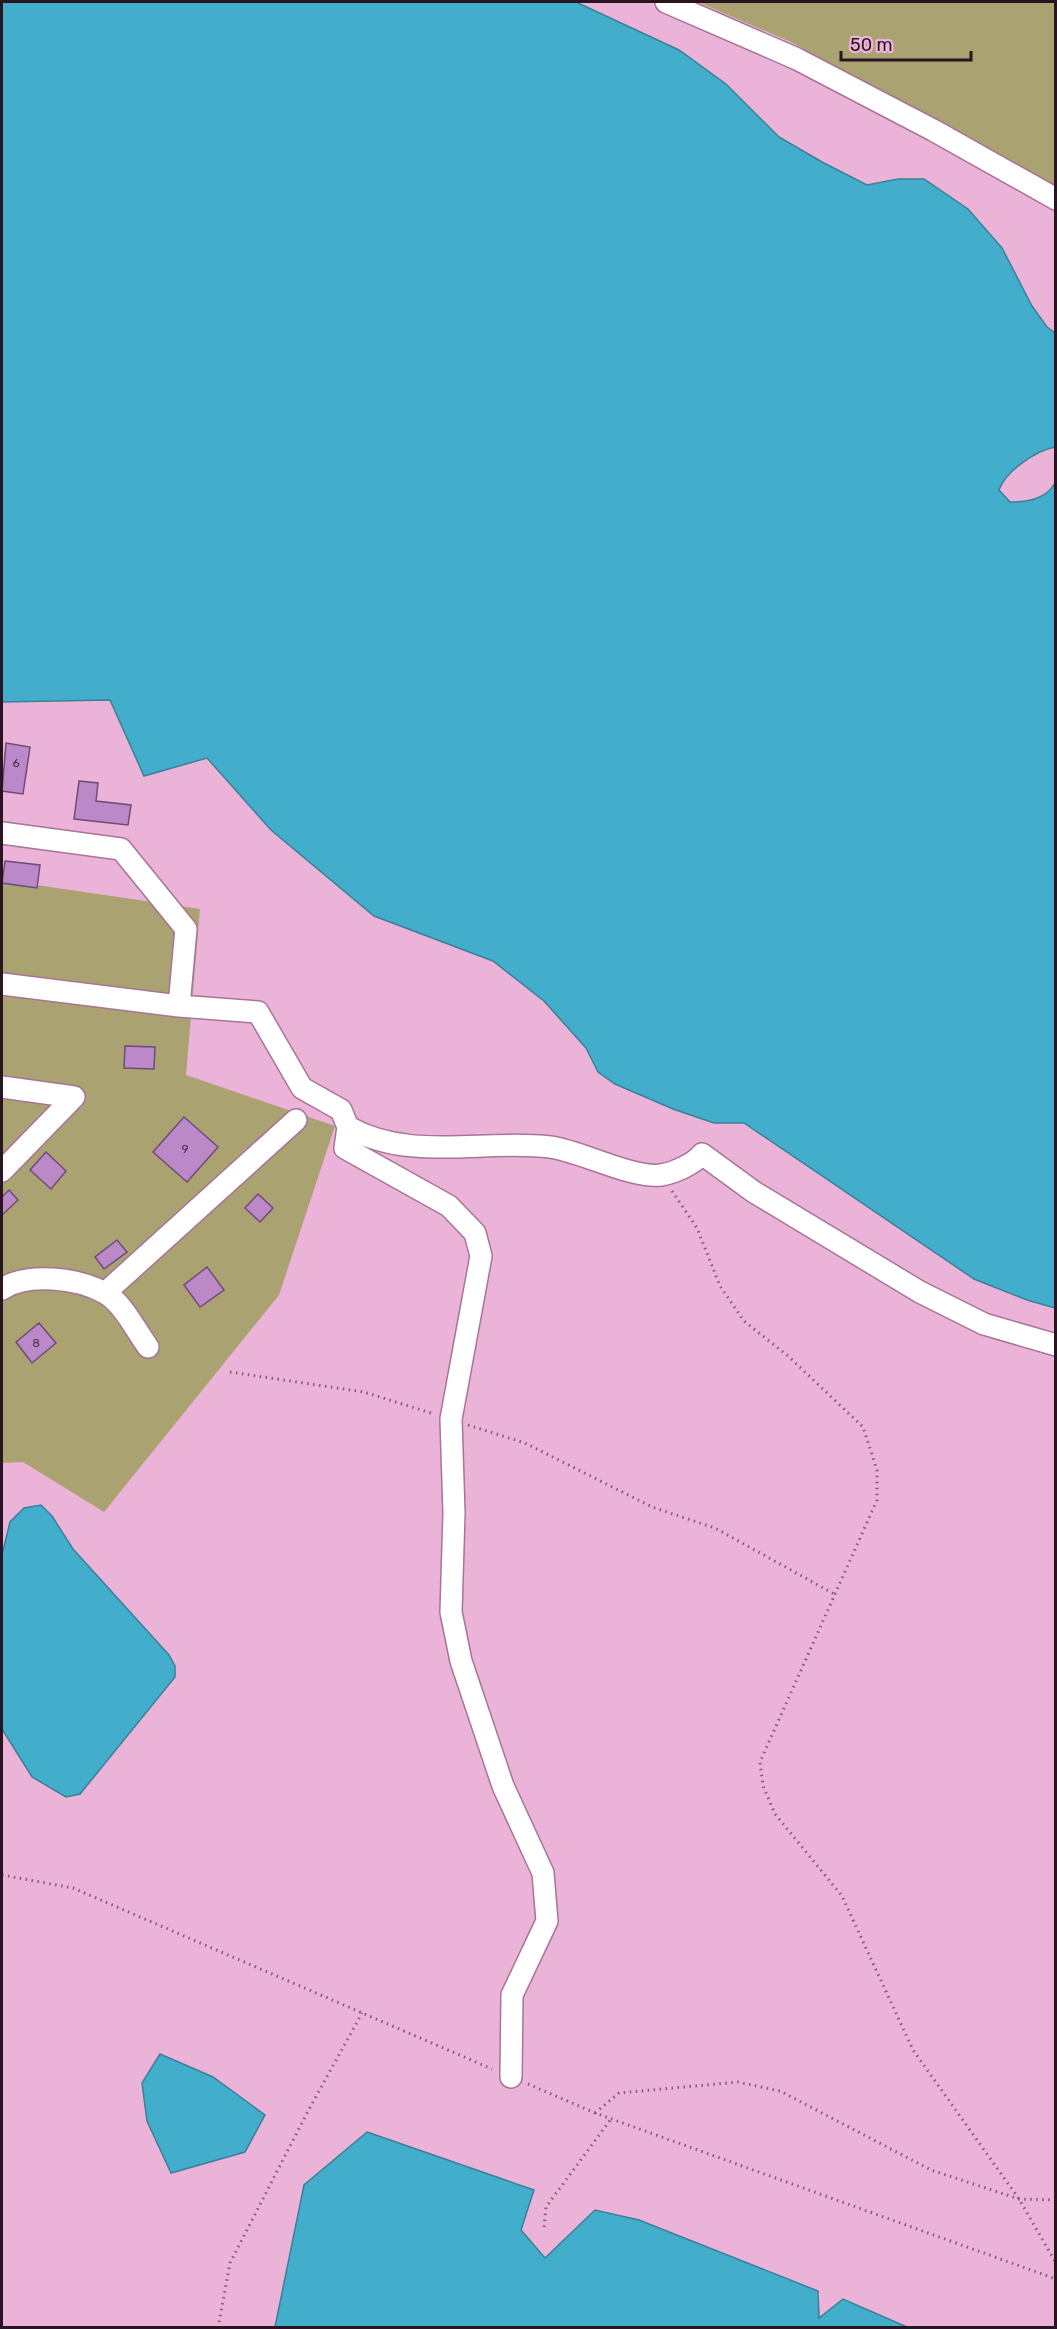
<svg xmlns="http://www.w3.org/2000/svg" width="1057" height="2329" font-family="Rubik,sans-serif">
  <style>
    .green { fill: #aaa270 }
    .water { fill: #42aecb; stroke: #3a8098; stroke-width: 1.5 }
    .building { fill: #bb89c8; stroke: #6f4b77; stroke-width: 1.5 }
    .lines { fill: none; stroke-linecap: round; stroke-linejoin: round }
    .minor-casing { stroke: #a87497; stroke-width: 24 }
    .path { stroke: #815c74; stroke-width: 3; stroke-dasharray: 1.5 4.5; stroke-linecap: butt }
    .minor { stroke: #fff; stroke-width: 21 }
    .labels { text-anchor: middle; dominant-baseline: central; stroke-width: 6; stroke-linejoin: round; paint-order: stroke }
    .number-label { font-size: 12px; fill: #4e314c }
  </style>
  <rect width="100%" height="100%" fill="#ecb3d8"/>
  <!-- green -->
  <path class="green" d="M698,2H1055V188L791,42Z
    M2,880L200,909L186,1075L335,1126L279,1295L104,1512L23,1462L2,1463Z"/>
  <!-- water -->
  <path class="water" d="M2,2H576L679,50L726,84L779,137L822,162L867,185L898,179H924L968,209L1002,248L1032,306L1047,327L1055,333V447C1035,451 1006,471 999,490L1010,502C1028,502 1046,499 1055,483V1308L1027,1300L974,1279L744,1123H714L673,1109L615,1084L598,1072L586,1048L544,1001L493,961L374,916L271,830L207,758L144,776L110,700L2,702Z
    M41,1505L52,1516L73,1549L169,1655L175,1666V1677L80,1794L66,1797L32,1777L2,1729V1555L10,1522L24,1508Z
    M160,2054L213,2077L265,2115L245,2152L171,2173L147,2121L142,2083Z
    M367,2132L534,2190L521,2230L545,2258L595,2210L639,2220L818,2291L819,2318L843,2299L907,2327H275L304,2185Z"/>
  <!-- building -->
  <path class="building" d="M6,743L30,747L23,794L2,791Z
    M79,781L98,783L96,801L131,805L128,825L74,819Z
    M5,861L40,865L37,888L2,883Z
    M125,1046L155,1047L154,1069L124,1068Z
    M184,1117L218,1147L187,1182L153,1152Z
    M46,1152L66,1171L51,1189L30,1170Z
    M9,1190L18,1200L2,1215V1197Z
    M258,1194L273,1208L260,1222L245,1208Z
    M117,1240L127,1252L104,1269L95,1257Z
    M207,1267L224,1290L200,1307L184,1285Z
    M39,1323L56,1343L32,1363L16,1342Z"/>
  <g class="lines">
    <!-- minor casing -->
    <g class="minor-casing">
      <path id="minor" d="M666,2L797,59L933,130L1056,199
        M2,833L121,849L186,929L179,1006L258,1012L302,1088L341,1110L348,1127L345,1148L449,1206L475,1233L481,1256L451,1419L454,1513L451,1612L461,1661L503,1786L543,1873L547,1921L512,1995L511,2077
        M2,984L179,1006
        M2,1087L74,1097
        M348,1127C410,1162 483,1139 550,1147C581,1151 633,1179 661,1175C674,1173 694,1164 702,1154L754,1192L920,1292L984,1324L1056,1345
        M2,1171L74,1097
        M2,1289C27,1272 78,1278 105,1293C123,1303 136,1331 148,1347
        M105,1293L296,1120"/>
    </g>
    <!-- path -->
    <path class="path" d="M672,1191L697,1228L720,1286L744,1321L788,1356L863,1427L877,1470V1500L760,1762L763,1786L775,1814L842,1896L913,2050L1019,2199L1056,2263
      M230,1372L364,1392L434,1414
      M468,1425L525,1443L652,1507L715,1528L836,1595
      M2,1875L73,1888L492,2069
      M528,2084L595,2113L1056,2279
      M595,2113L619,2093L738,2082L780,2091L931,2170L1019,2199L1056,2200
      M544,2227L546,2207L611,2119
      M218,2328L230,2263L307,2113L362,2013"/>
    <!-- minor -->
    <use href="#minor" class="minor"/>
  </g>
  <g class="labels">
    <!-- number labels -->
    <g class="number-label">
      <text x="16" y="763">6</text>
      <text x="185" y="1149">9</text>
      <text x="36" y="1343">8</text>
    </g>
  </g>
  <!-- border -->
  <rect width="1057" height="2329" fill="none" stroke="#291422" stroke-width="6"/>
  <!-- scale -->
  <path d="M841 51v9h130v-9" fill="none" stroke="#291422" stroke-width="3"/>
  <text x="850" y="51" font-size="18" fill="#291422" stroke="#ecb3d8" stroke-width="4.5" paint-order="stroke">50 m</text>
</svg>
